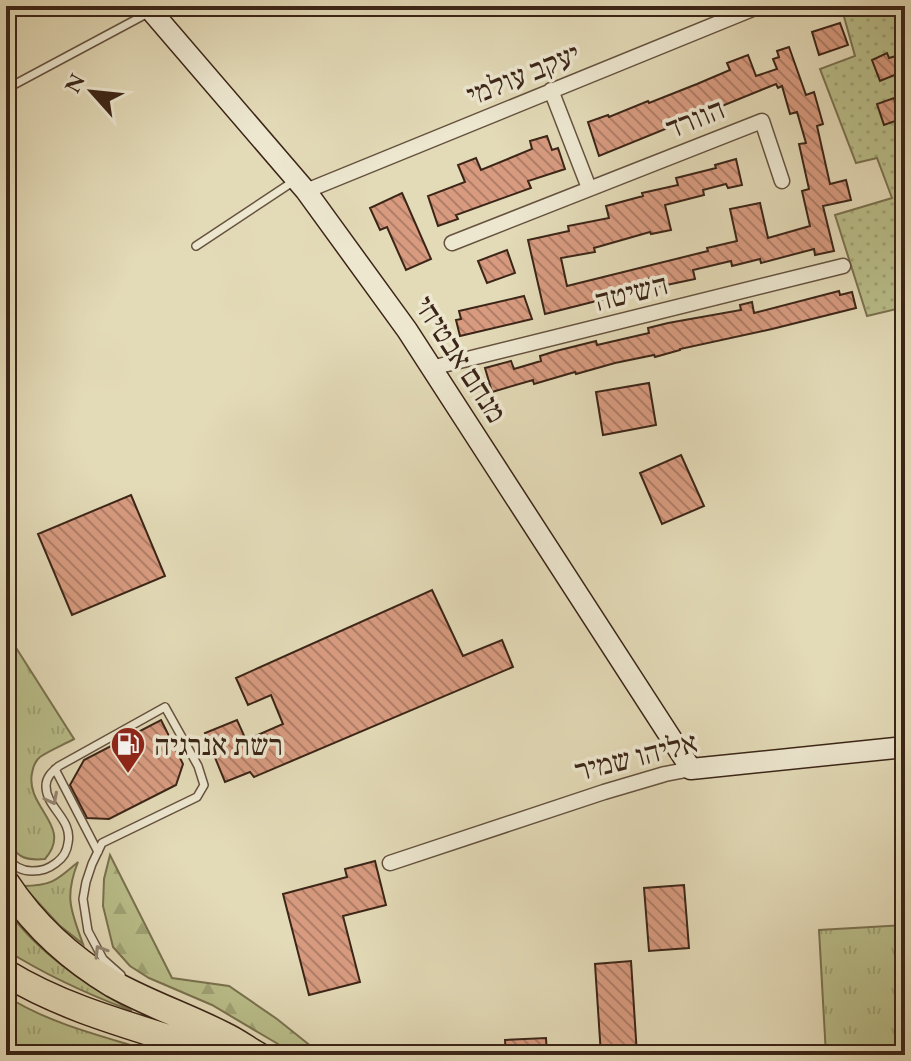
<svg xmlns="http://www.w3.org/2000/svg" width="911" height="1061" font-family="'EB Garamond','Frank Ruhl Libre',serif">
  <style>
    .grass { fill: url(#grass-tufts); stroke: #7a7250; stroke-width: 2 }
    .forest { fill: url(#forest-firs); stroke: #7a7250; stroke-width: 2 }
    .park { fill: url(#park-dots); stroke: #7a7250; stroke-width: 2 }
    .building { fill: url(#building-back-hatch); stroke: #3b2517; stroke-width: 2 }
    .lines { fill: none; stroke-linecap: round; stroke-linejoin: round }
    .lane-casing { stroke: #65523f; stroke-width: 10 }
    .street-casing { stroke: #65523f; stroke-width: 17 }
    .secondary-casing { stroke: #3b2517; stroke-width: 23 }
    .highway-casing { stroke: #3b2517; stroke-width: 29 }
    .lane { stroke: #ede7d0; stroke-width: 7 }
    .street { stroke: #ede7d0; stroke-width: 14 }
    .secondary { stroke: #ede7d0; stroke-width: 20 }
    .highway { stroke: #e3dab7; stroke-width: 26 }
    .oneway { stroke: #948674 }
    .labels { text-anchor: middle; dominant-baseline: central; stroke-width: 7; stroke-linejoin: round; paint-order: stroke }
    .street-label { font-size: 30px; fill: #3b2517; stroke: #ede7d0 }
    .poi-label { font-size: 30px; fill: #3b2517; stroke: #ede7d0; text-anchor: start }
  </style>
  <defs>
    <pattern id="grass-tufts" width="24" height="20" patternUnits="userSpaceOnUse" patternTransform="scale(2)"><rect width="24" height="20" fill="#b9be8a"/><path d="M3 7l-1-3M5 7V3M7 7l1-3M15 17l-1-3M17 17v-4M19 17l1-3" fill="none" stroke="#a0a376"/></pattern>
    <pattern id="forest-firs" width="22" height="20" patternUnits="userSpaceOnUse" patternTransform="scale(2)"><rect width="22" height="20" fill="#b9be8a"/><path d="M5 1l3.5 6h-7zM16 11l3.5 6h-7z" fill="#a0a376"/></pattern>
    <pattern id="park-dots" width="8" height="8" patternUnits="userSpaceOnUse" patternTransform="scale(2)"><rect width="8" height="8" fill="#b9be8a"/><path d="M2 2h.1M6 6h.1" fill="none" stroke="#a0a376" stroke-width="1.8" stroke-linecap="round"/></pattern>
    <pattern id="building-back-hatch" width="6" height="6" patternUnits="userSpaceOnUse" patternTransform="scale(2)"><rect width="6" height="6" fill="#d89b80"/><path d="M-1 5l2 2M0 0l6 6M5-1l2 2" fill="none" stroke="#b07e68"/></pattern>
  </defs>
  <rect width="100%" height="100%" fill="#e3dab7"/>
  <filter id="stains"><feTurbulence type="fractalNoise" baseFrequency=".0025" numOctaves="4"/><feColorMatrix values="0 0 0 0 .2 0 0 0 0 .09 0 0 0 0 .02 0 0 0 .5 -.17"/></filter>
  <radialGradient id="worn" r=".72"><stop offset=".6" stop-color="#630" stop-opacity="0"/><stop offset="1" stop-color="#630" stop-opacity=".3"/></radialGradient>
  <!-- grass -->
  <path class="grass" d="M6,632L74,739C63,745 50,750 40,757C35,761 33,767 32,773C25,808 74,826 45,859C24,861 16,857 6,837Z
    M78,862C64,897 71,911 83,944L59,925L23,886C52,886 57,880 78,862Z
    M6,908C38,954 85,983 132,1011C87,994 47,976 6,950Z
    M905,925V1055H826L819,930Z
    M6,996C53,1026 111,1038 163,1055H6Z"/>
  <!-- forest -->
  <path class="forest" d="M110,855L172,978L229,986L277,1019L322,1055H293L278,1044L212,1005L149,978L130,966L113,947L103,906L104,879Z"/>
  <!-- park -->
  <path class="park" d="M841,6H904C899,24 898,40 905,58V307L867,316L835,215L892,198L877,158L856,163L820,69L855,56Z"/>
  <!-- building -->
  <path class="building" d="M840,23L848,45L819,55L812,32Z
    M789,47L806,95L814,92L823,124L817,126L830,184L846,180L851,200L823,206L834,251L815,255L814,249L761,263L760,259L732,266L731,261L693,270L695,279L657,287L655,277L630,284L632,292L545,314L528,240L569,231L568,226L609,218L606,206L643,196L642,193L678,185L676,178L716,168L715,165L736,159L742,185L728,188L726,184L703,190L704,195L665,205L671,230L651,234L650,232L594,248L595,252L561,258L567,286L708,251L707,248L737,241L730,209L760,203L768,238L810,226L802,191L809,189L799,144L806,143L797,112L790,114L782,86L778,88L776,84L599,156L588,122L608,115L609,117L648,101L649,103L697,84L730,70L727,63L748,55L756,76L777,69L773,59L779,57L777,51Z
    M887,53L889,58L896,56L902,72L880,81L872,60Z
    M894,98L901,119L884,125L877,104Z
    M547,136L552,150L558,148L565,169L528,181L531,188L456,215L458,219L438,226L428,196L465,182L458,165L476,158L481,170L532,149L530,141Z
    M402,193L431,259L406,270L387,227L380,230L370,208Z
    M507,250L515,273L487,283L478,261Z
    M839,291L840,295L852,292L856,308L772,329L680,349V350L655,357L654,355L615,363L576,374L575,372L534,384L533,380L492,392L485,368L511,361L514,369L541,361L540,356L556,351L596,341L597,345L649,333L648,328L668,323L741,310L740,305L752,302L754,313Z
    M524,296L532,319L460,336L456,320L461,319L459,311Z
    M649,383L656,425L603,435L596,392Z
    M681,455L704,506L662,524L640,473Z
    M131,495L165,576L72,615L38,534Z
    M432,590L463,656L502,640L513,667L254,777L250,772L225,782L205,733L237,720L246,740L283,724L271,695L248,705L236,678Z
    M161,720L183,764L176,785L109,819L87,818L70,785L84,760Z
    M375,861L386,905L343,916L360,982L309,995L283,894L347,877L345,869Z
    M684,885L689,948L649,951L644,888Z
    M631,961L637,1055H601L595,964Z
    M546,1038L547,1055H506L505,1040Z"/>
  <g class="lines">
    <!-- lane casing -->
    <g class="lane-casing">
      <path id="lane" d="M6,89L150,12
        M196,246L294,181
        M55,769L98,852
        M6,857C13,866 21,871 32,871C42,871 48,869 56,863C63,858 67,852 68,843C73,819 46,808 46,786C46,777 52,772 59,766L165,707L198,766L204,785L197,797L102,843L92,864L86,882L83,899L88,931L103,959L121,975"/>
    </g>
    <!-- street casing -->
    <g class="street-casing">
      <path id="street" d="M551,90L589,188
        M306,191L760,6
        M452,243L762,121L782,181
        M431,368L843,266
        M390,863L604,792L665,774L691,769"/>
    </g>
    <!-- secondary casing -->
    <g class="secondary-casing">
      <path id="secondary" d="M147,6L306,191L407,330L691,769L905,747"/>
    </g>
    <!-- highway casing -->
    <g class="highway-casing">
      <path id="highway" d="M6,883C33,924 71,959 113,984C149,1004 188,1017 225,1036C236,1041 246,1049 257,1055
        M6,973C71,1013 149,1030 221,1055"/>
    </g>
    <!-- lane -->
    <use href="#lane" class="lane"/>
    <!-- street -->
    <use href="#street" class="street"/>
    <!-- secondary -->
    <use href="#secondary" class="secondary"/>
    <!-- highway -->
    <use href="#highway" class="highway"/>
  </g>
  <!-- one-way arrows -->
  <defs><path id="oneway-chevron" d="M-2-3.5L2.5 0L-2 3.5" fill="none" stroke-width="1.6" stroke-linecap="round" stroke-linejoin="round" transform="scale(2)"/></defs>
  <g class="oneway">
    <use href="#oneway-chevron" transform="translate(52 799) rotate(63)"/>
    <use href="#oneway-chevron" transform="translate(100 951) rotate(-122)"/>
  </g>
  <!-- icons -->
  <defs>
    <g id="fuel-pin" transform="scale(1.8)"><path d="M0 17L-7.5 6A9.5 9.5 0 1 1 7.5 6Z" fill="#8f2418" stroke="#ede7d0"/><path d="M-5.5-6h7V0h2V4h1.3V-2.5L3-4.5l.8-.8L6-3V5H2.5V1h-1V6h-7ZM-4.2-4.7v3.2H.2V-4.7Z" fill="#fff"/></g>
  </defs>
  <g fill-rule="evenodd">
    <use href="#fuel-pin" x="128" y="744"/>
  </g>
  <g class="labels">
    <!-- street labels -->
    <g class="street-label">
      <text transform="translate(523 74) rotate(-22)">יעקב עולמי</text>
      <text transform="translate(695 118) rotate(-22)">הוורד</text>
      <text transform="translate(631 292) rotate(-14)">השיטה</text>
      <text transform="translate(461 359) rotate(57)">מנחם אבטיחי</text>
      <text transform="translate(636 756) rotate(-14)">אליהו שמיר</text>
    </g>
    <!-- poi labels -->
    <g class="poi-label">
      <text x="154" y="744">רשת אנרגיה</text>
    </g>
  </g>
  <!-- margin -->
  <rect width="911" height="1061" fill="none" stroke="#e3dab7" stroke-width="32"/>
  <rect x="8" y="8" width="895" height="1045" fill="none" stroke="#3b2517" stroke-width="4"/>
  <rect x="16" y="16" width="879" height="1029" fill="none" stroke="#3b2517" stroke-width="2"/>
  <!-- north arrow -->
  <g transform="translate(92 92) rotate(297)" stroke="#ede7d0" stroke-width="6" paint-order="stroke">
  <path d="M0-6L14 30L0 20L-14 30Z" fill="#3b2517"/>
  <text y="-12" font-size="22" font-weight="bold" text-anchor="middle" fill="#3b2517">N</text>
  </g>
  <rect width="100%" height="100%" filter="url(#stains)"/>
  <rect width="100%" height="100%" fill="url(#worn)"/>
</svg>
